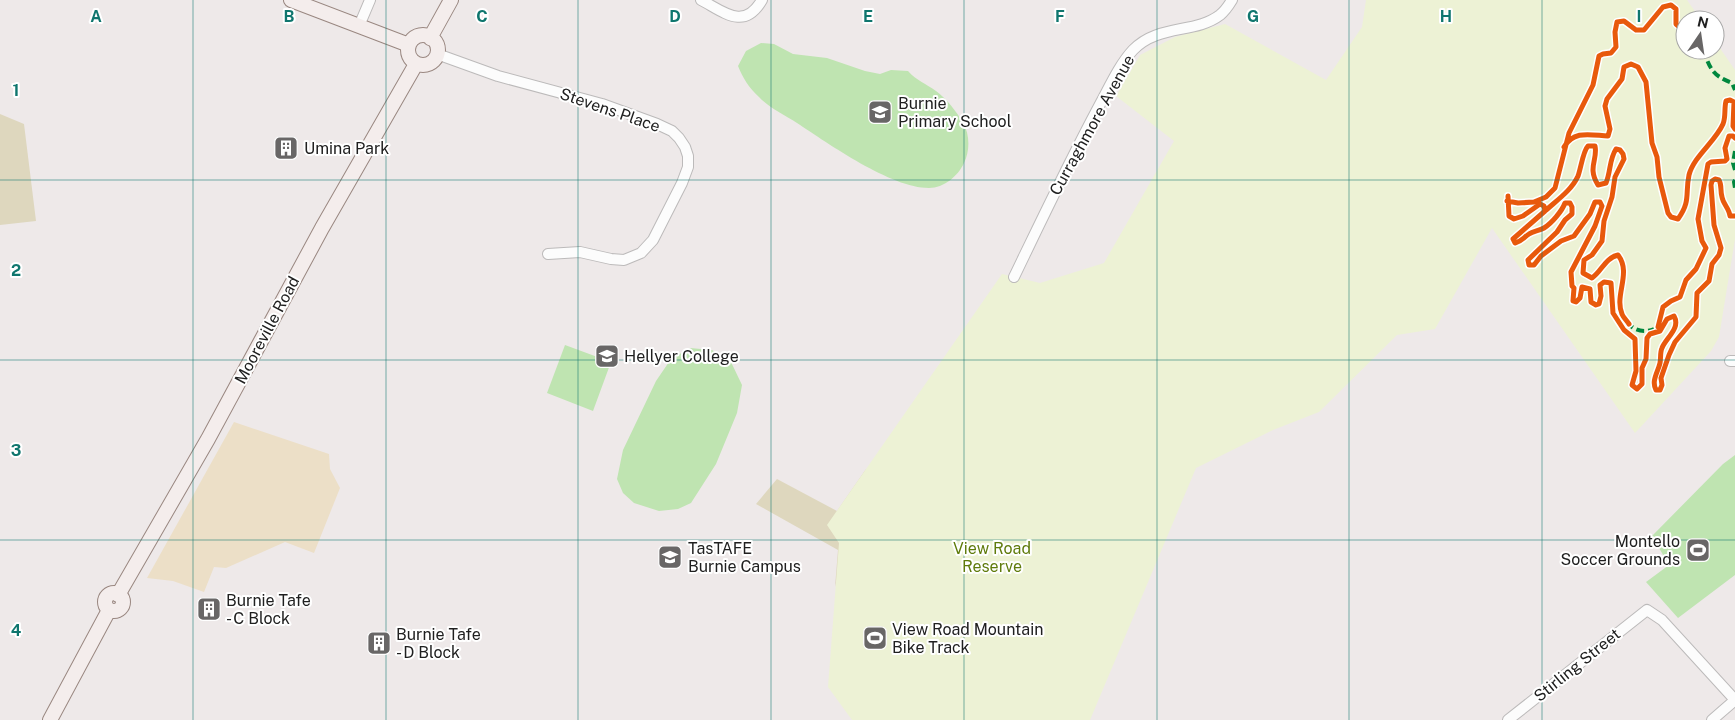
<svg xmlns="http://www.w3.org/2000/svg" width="1735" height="720" font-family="'Public Sans',sans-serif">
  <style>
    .grass { fill: #ecdfc7 }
    .forest { fill: #ded7be }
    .park { fill: #edf2d5 }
    .pitch { fill: #bfe4b1 }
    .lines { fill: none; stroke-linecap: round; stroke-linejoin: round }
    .street-casing { stroke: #bcbaba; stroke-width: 12 }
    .secondary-casing { stroke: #998780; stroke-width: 16 }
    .street { stroke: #fcfcfc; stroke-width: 10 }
    .secondary { stroke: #f4edec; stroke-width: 14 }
    .quiet { stroke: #00873e; stroke-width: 4; stroke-dasharray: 8 4; stroke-linecap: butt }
    .cycleway-casing { stroke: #fff; stroke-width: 8 }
    .cycleway { stroke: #e8590c; stroke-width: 5 }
    .grid { fill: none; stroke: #0f766e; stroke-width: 1; stroke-opacity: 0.55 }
    .labels { text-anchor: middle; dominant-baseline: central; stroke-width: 4; stroke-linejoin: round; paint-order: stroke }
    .poi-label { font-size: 16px; fill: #202020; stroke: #fff; text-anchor: start }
    .street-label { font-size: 16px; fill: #202020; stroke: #fff }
    .park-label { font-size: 16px; fill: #5f7b0b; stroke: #fff }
    .grid-label { font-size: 16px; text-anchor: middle; font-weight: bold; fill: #0f766e; stroke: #fff; stroke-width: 4; stroke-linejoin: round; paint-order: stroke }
  </style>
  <rect width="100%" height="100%" fill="#eee9e9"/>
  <!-- grass -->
  <path class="grass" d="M234,422L329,454L330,469L340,488L314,553L285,542L226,568L214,567L204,592L173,581L147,578Z"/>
  <!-- forest -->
  <path class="forest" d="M0,114L24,124L36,221L0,225Z
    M866,469L835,587L838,550L756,504L777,479L837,511Z"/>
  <!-- park -->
  <path class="park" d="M1366,0H1687L1701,20H1685V50H1715V41L1735,70V239L1719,337L1711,351L1635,433L1492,228L1435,329L1397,335L1319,412L1273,430L1196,468L1090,720H852L828,687L839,543L827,525L1002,274L1040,283L1104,263L1174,141L1116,96L1140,55L1175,37L1225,24L1326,80L1362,27Z"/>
  <!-- pitch -->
  <path class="pitch" d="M761,43L774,44L793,54L827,58L865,71L880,74L891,70L908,71C917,81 925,83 936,91C946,98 957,112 963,123C970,134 970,151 964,163C958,176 944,188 929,188C891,188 829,144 797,123C785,115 769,108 759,97C749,88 743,78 738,66L746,51Z
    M565,345L611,362L593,411L547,393Z
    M690,348L712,350L731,362L742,385L737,413L716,464L691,503L678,509L659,511L634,503L623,493L617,479L623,450L656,381L671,359Z
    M1735,455V575L1678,618L1646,582L1669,565L1652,536L1723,464Z"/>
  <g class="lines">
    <!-- street casing -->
    <g class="street-casing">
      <path id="street" d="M701,0C724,12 744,31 762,0
        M359,26L370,0
        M437,54L498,76L602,104L657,124L672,131L679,138L685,147L688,156V167L682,183L653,240L641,253L624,260L611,259L580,252L548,254
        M1014,277C1042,219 1069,162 1099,106C1109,88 1119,65 1133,50C1158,24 1195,34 1220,15C1225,11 1229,5 1232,0
        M1730,361H1735
        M1508,720L1647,610L1662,620L1735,700
        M1712,720L1735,700"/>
    </g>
    <!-- secondary casing -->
    <g class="secondary-casing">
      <path id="secondary" d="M291,0L409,45
        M408 50a15 15 0 1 1 30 0a15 15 0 1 1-30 0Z
        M430,38L451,0
        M105 602a9 9 0 1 1 18 0a9 9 0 1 1-18 0Z
        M118,595L208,439L322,228L416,64
        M50,720L109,610"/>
    </g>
    <!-- street -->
    <use href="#street" class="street"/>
    <!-- secondary -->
    <use href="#secondary" class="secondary"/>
    <!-- quiet -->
    <path class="quiet" d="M1703,50C1711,70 1712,75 1732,83L1735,90
      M1735,151L1733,163L1735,170
      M1735,180L1734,182L1735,188
      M1627,322C1634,331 1644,333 1654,329"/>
    <!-- cycleway casing -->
    <g class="cycleway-casing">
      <path id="cycleway" d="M1564,147C1574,130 1590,135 1608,136L1610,129L1605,106L1607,99L1622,79L1624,67L1631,64L1638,67L1646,82L1652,143L1657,157L1659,177L1668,213L1671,217L1678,219C1691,201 1685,194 1689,175C1694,156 1715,142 1723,124C1726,117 1724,109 1726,101L1730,100L1734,102L1733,126L1735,129
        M1508,196L1509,216L1514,219L1523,216L1540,204L1544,206L1545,211L1513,239L1515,243C1522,241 1523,238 1529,234C1533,231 1539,231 1544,228C1552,223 1562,211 1565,203H1570L1572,207V214L1565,220L1557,232L1528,260L1529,265H1534L1541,256L1561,241L1574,236L1590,214L1595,202H1600L1602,206L1595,226L1571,272L1572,286L1574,288L1573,301L1576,302L1580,298L1582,287L1590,289L1591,302L1596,305L1599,304L1601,296L1600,285L1604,282L1611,283L1613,313L1624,330L1635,339L1636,371L1632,385L1637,389L1642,384V368L1646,359L1647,338L1650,334L1660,331L1667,319L1674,316C1681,328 1666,338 1662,348C1660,352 1661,358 1660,363C1658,372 1651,381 1656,390H1660L1662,385L1661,378L1669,355L1675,342L1696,317L1697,293L1709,281L1712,264L1719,255L1721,248L1714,225L1711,185L1712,181L1715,179L1719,180C1722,185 1720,190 1722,197C1723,204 1729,208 1730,216H1735
        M1507,201L1518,203L1534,202L1546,197L1555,188L1569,133L1593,85L1599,56L1603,54L1611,53L1616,47L1615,32L1617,22L1624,21L1636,30H1644L1663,7L1671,5L1676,9V24L1683,30V45L1685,46
        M1545,211C1556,201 1572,190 1578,176C1581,168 1583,151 1588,146H1595C1598,160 1587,167 1598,185L1606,183C1611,171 1609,160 1616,149L1620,150L1623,154L1624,159L1615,177L1612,197L1604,221L1602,241L1592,255L1584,260L1583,273L1592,278C1602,271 1605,258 1618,255C1632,273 1614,295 1622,314C1623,317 1627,321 1629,324
        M1658,327L1663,307L1671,301L1680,297L1686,280L1696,269L1706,248L1702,241L1698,219L1708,164L1711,162L1725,161L1727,159L1725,148L1729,136H1733L1735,138"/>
    </g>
    <!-- cycleway -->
    <use href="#cycleway" class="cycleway"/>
  </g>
  <!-- grid -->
  <path class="grid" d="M193,0V720M386,0V720M578,0V720M771,0V720M964,0V720M1157,0V720M1349,0V720M1542,0V720M0,180H1735M0,360H1735M0,540H1735"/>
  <!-- icons -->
  <defs>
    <g id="school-square" transform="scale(1.25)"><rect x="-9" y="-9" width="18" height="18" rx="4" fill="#686666" stroke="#fff"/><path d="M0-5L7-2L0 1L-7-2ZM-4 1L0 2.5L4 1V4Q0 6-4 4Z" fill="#fff"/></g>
    <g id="building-square" transform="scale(1.25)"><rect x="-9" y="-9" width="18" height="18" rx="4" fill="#686666" stroke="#fff"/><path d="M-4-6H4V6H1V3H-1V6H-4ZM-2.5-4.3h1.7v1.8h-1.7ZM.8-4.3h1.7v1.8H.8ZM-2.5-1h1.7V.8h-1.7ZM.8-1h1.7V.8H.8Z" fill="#fff"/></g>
    <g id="university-square" transform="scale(1.25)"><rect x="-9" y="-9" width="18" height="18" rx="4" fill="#686666" stroke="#fff"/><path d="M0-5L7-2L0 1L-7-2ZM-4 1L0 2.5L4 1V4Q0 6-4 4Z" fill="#fff"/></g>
    <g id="stadium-square" transform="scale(1.25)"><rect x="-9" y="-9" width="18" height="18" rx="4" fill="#686666" stroke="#fff"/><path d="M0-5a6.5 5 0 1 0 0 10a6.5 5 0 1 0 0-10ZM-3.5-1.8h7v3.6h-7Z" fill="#fff"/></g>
  </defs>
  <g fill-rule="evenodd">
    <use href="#school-square" x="880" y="112"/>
    <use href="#building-square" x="286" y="148"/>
    <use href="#university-square" x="607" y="356"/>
    <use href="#stadium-square" x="1698" y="550"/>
    <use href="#university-square" x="670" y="557"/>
    <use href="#building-square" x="209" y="609"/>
    <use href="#stadium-square" x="875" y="638"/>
    <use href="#building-square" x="379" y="643"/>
  </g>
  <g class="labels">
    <!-- poi labels -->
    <g class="poi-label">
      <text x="898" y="103">Burnie<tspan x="898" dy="18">Primary School</tspan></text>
      <text x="304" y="148">Umina Park</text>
      <text x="624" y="356">Hellyer College</text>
      <text x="1680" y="541" text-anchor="end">Montello<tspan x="1680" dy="18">Soccer Grounds</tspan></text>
      <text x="688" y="548">TasTAFE<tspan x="688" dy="18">Burnie Campus</tspan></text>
      <text x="226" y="600">Burnie Tafe<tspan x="226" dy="18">- C Block</tspan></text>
      <text x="892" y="629">View Road Mountain<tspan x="892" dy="18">Bike Track</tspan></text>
      <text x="396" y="634">Burnie Tafe<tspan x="396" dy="18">- D Block</tspan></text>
    </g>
    <!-- street labels -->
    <g class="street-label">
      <text transform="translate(610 110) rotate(19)">Stevens Place</text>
      <text transform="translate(1092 125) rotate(-61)">Curraghmore Avenue</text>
      <text transform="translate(267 330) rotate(-62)">Mooreville Road</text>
      <text transform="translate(1577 665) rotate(-39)">Stirling Street</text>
    </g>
    <!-- park labels -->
    <g class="park-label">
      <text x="992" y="548">View Road<tspan x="992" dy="18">Reserve</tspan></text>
    </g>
  </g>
  <g class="grid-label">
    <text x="96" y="22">A</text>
    <text x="289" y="22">B</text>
    <text x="482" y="22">C</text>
    <text x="675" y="22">D</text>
    <text x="868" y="22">E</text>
    <text x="1060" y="22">F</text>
    <text x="1253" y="22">G</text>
    <text x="1446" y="22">H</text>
    <text x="1639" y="22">I</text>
    <text x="16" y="96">1</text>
    <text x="16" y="276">2</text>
    <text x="16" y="456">3</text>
    <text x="16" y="636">4</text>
  </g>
  <!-- north arrow -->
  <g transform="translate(1700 35) rotate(13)"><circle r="24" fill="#ffffff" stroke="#a6a6a6"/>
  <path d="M0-4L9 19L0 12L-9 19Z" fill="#686666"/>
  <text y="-8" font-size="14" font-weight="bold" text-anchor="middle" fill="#202020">N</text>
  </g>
</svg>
